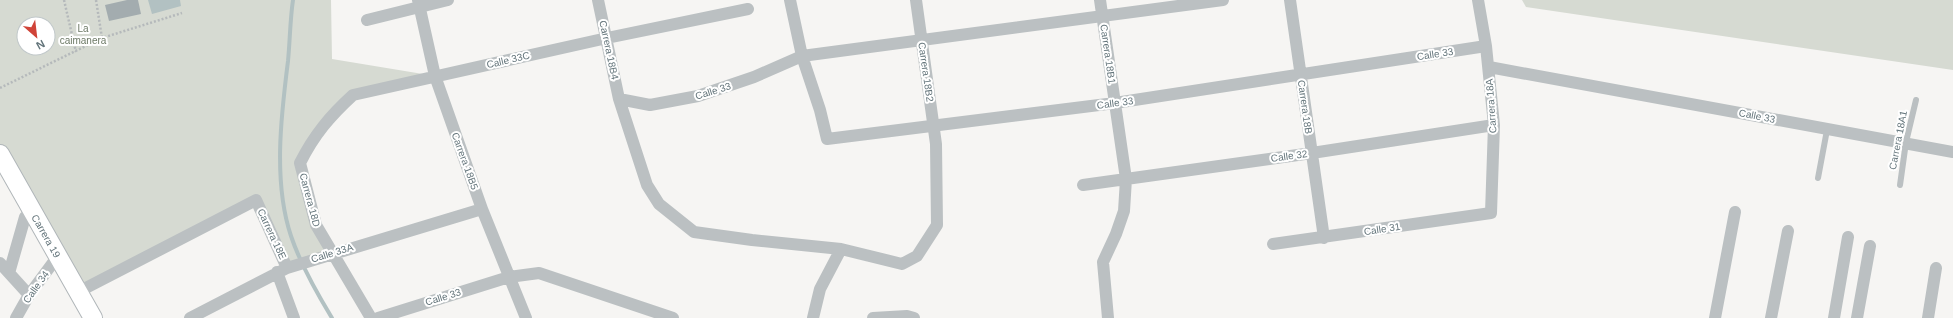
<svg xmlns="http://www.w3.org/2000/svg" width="1953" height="318" font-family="Helvetica,sans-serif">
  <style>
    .green { fill: #d6dad2; fill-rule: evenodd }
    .water { fill: #b2c1c2 }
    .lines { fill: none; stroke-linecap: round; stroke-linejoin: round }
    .stream { stroke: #b2c1c2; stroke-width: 4 }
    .building { fill: #a3acaf }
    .secondary-casing { stroke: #b0b6b9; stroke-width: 20 }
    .path { stroke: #b5b9bb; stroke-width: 2.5; stroke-dasharray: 2 2; stroke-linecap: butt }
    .lane { stroke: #bbc0c2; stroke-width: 6 }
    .street { stroke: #bbc0c2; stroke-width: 12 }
    .secondary { stroke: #fff; stroke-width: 18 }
    .labels { text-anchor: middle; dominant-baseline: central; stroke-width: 4; stroke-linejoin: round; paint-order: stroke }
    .park-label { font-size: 10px; fill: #6d7966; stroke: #fff }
    .street-label { font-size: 10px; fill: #64757b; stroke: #fff }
  </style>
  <rect width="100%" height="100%" fill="#f6f5f3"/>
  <!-- green -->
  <path class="green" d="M0,0H331L332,59L435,76L353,95L300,163L332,253L287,268L256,200L78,292L0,154ZM24,24H48V48H24Z
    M1522,0H1953V70L1526,7Z"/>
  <!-- water -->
  <path class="water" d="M148,0H180L181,6L152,14Z"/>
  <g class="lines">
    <!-- stream -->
    <path class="stream" d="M293,0C290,20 290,41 288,61C281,116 273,182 291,236C300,263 318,295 332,318"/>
  </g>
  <!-- building -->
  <path class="building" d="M127,0H138L141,14L109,21L105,5Z"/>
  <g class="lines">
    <!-- secondary casing -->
    <g class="secondary-casing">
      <g id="secondary">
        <path id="s1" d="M0,154L93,318"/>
      </g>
    </g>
    <!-- path -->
    <path class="path" d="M64,0L76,52
      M96,0L102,38
      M0,88L102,38L182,13"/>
    <!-- lane -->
    <path class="lane" d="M1818,178L1827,130
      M1900,185L1906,142L1916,100"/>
    <!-- street -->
    <path class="street" d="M418,0L435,76L482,209L526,318
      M598,0L619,99L647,185L659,204L694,232L752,240L841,249
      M790,0L802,56L820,110L827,139L1115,103L1486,46
      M1100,0L1126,179L1124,211L1116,234L1103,262L1108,318
      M1290,0L1324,238
      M367,20L448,0
      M1489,67L1953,152
      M619,99L650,105L698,96L754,77L802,56L1223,0
      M1083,185L1312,153L1494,125
      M1273,244L1491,213L1494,125L1486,46L1478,0
      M0,263L29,295
      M277,272L294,318
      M9,273L25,217
      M78,292L256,200L287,268
      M16,318L29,295L58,256
      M190,318L287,268L482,209
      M371,318L316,225L300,163C314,135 330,116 353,95L607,38L748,9
      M378,318L509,277L539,273L673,318
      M813,318L820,289L841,249L902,264L917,256L937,225L936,144L916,0
      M873,318L907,316L914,318
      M1715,318L1735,212
      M1771,318L1788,231
      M1834,318L1848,237
      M1857,318L1870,246
      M1928,318L1936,268"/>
    <!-- secondary -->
    <use href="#secondary" class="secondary"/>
  </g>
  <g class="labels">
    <!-- park labels -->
    <g class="park-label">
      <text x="83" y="28">La<tspan x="83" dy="12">caimanera</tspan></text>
    </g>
    <!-- street labels -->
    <g class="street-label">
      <text transform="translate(609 50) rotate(78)">Carrera 18B4</text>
      <text transform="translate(1108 54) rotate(82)">Carrera 18B1</text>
      <text transform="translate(1435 54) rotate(-9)">Calle 33</text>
      <text transform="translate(508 60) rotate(-13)">Calle 33C</text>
      <text transform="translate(926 72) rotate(82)">Carrera 18B2</text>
      <text transform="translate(713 91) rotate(-17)">Calle 33</text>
      <text transform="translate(1115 103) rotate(-8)">Calle 33</text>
      <text transform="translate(1491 106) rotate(-94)">Carrera 18A</text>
      <text transform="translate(1305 107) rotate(82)">Carrera 18B</text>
      <text transform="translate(1757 116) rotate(11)">Calle 33</text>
      <text transform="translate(1898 140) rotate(-79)">Carrera 18A1</text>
      <text transform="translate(1289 156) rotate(-8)">Calle 32</text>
      <text transform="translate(465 161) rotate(70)">Carrera 18B5</text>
      <text transform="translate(310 200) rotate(75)">Carrera 18D</text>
      <text transform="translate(1382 229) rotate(-9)">Calle 31</text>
      <text transform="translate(272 234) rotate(65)">Carrera 18E</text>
      <text stroke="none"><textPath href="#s1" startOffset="94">Carrera 19</textPath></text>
      <text transform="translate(332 253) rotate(-17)">Calle 33A</text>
      <text transform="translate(36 287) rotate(-55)">Calle 34</text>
      <text transform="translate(443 297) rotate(-17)">Calle 33</text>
    </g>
  </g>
  <!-- north arrow -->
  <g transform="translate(36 36) rotate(152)"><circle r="19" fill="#ffffff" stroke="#c1c8ca"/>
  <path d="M0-3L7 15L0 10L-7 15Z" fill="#d04338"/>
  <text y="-6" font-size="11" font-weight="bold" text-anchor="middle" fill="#64757b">N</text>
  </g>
</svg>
